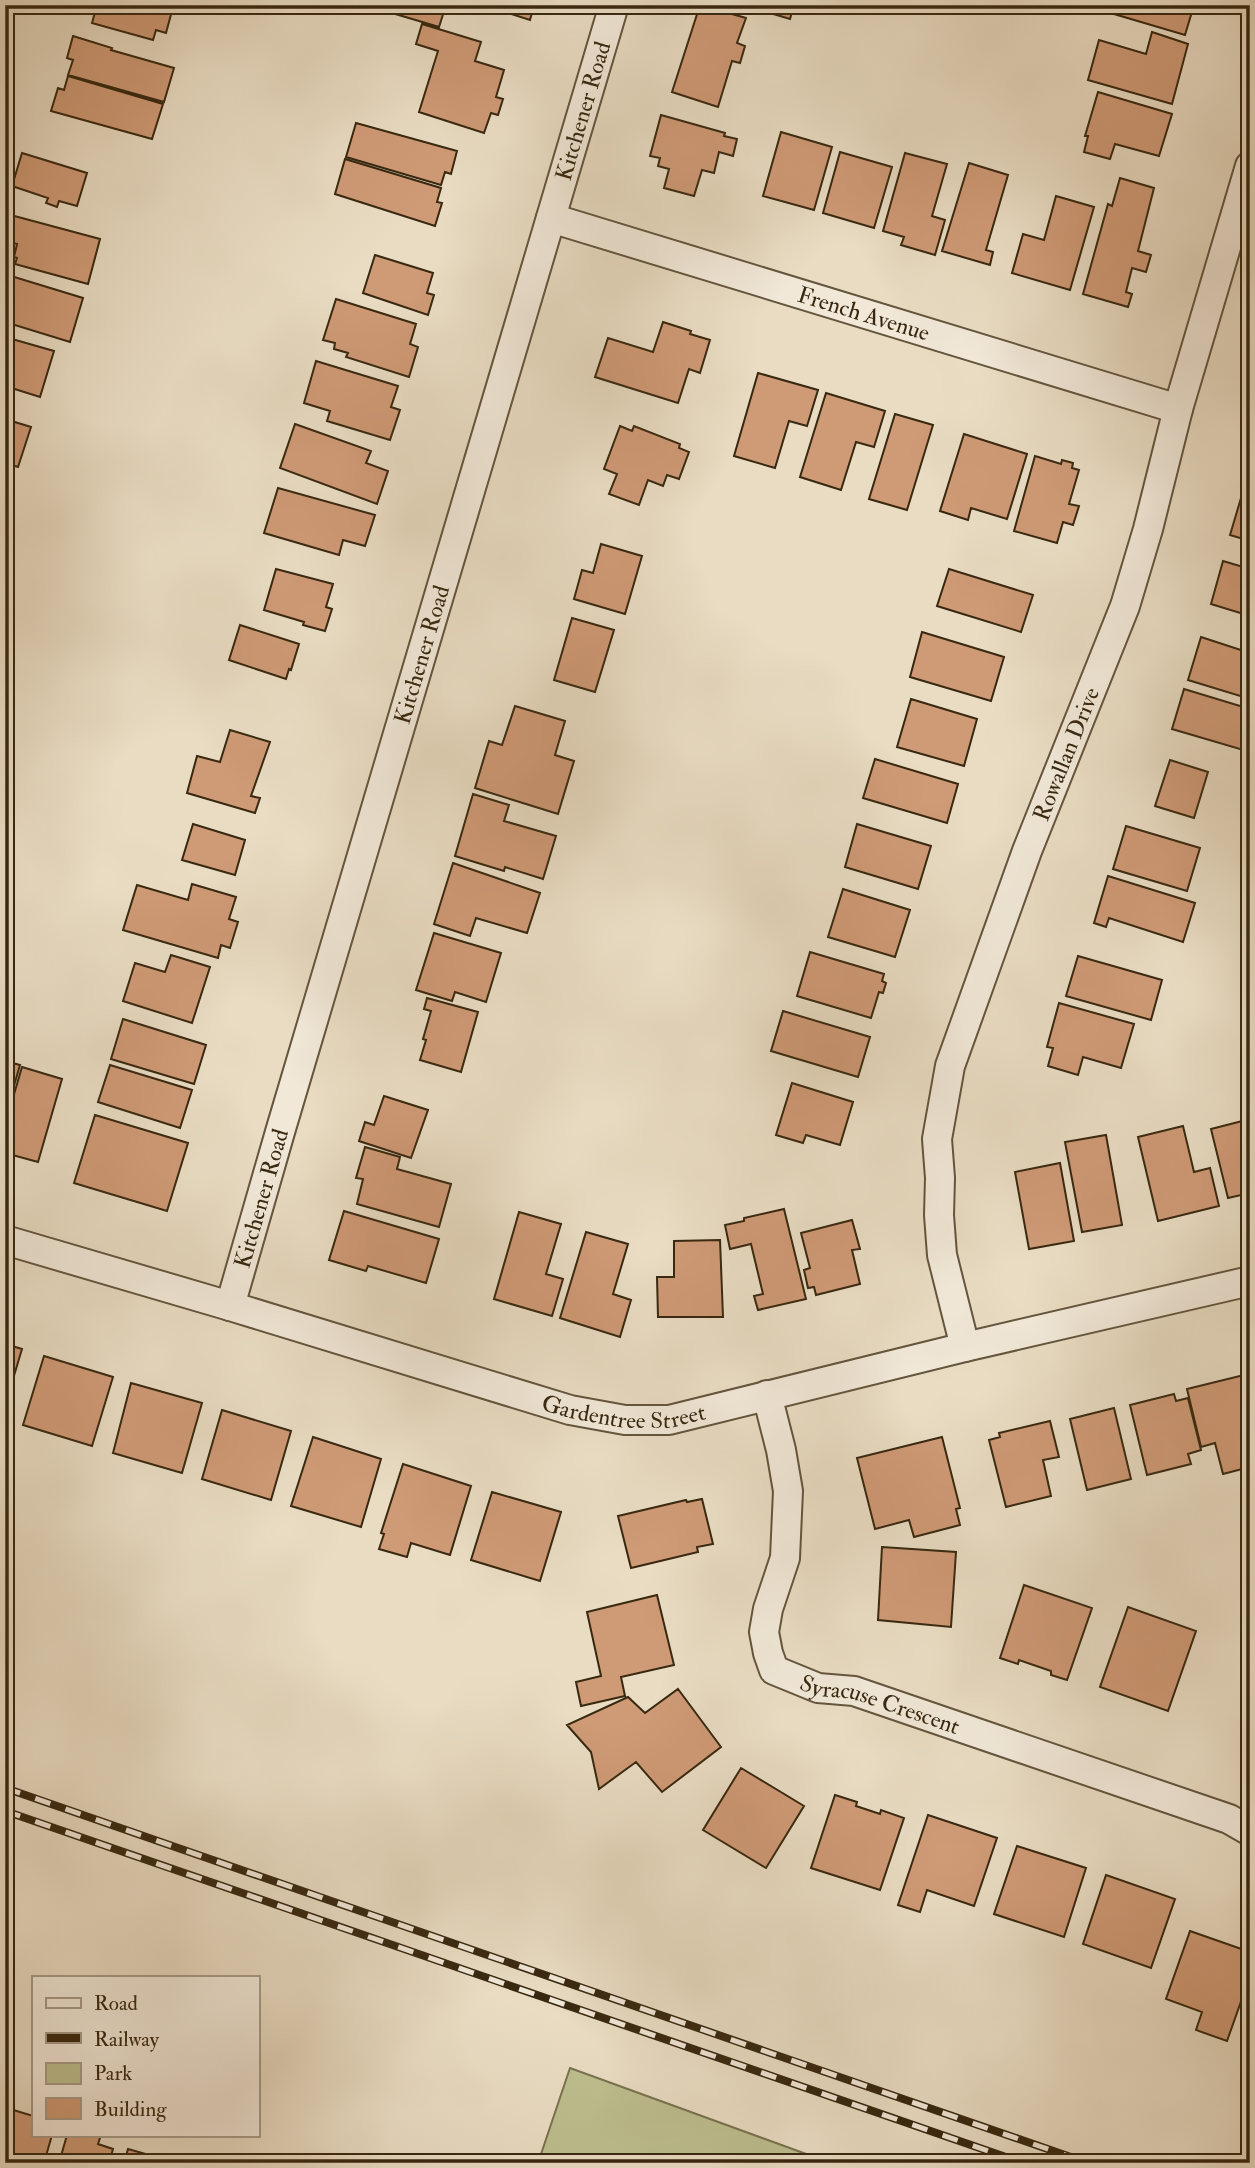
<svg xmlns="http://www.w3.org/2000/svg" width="1255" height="2168" font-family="'IM FELL Double Pica',serif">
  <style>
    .green { fill: #bdbe8f; stroke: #7a7350; stroke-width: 2 }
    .building { fill: #cf9a76; stroke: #382810; stroke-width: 2 }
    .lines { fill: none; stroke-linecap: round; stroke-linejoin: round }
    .street-casing { stroke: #64553d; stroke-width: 32 }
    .street { stroke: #f1e8d8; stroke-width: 28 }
    .rail-casing { stroke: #382810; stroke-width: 8 }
    .rail { stroke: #f1e8d8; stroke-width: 5; stroke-dasharray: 16; stroke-linecap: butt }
    .labels { text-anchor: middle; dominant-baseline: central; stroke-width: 7; stroke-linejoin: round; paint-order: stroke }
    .street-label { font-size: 23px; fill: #382810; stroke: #f1e8d8 }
  </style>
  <rect width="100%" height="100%" fill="#e9dcc3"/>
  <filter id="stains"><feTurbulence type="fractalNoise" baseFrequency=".00286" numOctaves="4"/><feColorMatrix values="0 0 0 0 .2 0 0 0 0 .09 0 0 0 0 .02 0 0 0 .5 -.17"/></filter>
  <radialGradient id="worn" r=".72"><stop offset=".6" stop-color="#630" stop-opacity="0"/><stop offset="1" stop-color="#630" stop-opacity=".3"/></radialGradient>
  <!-- green -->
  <path class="green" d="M570,2068L831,2163H538Z"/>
  <!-- building -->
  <path class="building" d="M97,5H168L173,7L166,33L156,30L153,40L92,23Z
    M384,5H446L439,27L382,10Z
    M483,5H534L530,20Z
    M700,5L746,18L737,43L745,46L740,63L732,61L718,107L672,92Z
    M743,5H794L790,19Z
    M1098,5H1194L1185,35L1097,9Z
    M422,24L481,42L475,61L504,70L496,97L503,99L498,115L491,113L484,133L419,112L438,51L416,44Z
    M1152,32L1188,44L1172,104L1088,80L1099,40L1146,54Z
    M73,36L112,48L111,50L174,68L164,102L68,75L73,60L67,58Z
    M68,76L163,104L152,139L51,111L58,88L64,90Z
    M1098,92L1172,114L1159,156L1115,144L1110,159L1084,152L1088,136H1085Z
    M661,115L725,133L724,136L737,139L733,156L719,152L714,173L702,170L694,196L664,188L669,169L658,166L660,158L650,156Z
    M356,123L457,151L451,174L445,172L441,185L346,157Z
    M781,132L832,147L814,210L763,196Z
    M840,152L892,167L874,228L823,213Z
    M22,153L87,173L77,206L59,201L57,207L46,203L48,198L12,186Z
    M905,153L947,164L932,216L945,220L935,255L901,245L904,237L883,231Z
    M345,159L441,188L437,202L442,203L435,226L335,194Z
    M969,163L1008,175L986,250L993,252L990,265L942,251Z
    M1120,178L1154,188L1138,251L1151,255L1146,272L1132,268L1126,292L1132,294L1128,307L1083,294L1108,204L1112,206Z
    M1056,196L1094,207L1070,290L1012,273L1023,234L1044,240Z
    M7,214L100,239L88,284L15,264L17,258L14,257L17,244L5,241V218Z
    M375,255L433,273L427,293L434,295L428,315L363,293Z
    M11,276L83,298L70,342L5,322V287L7,280L10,281Z
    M336,299L416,324L410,344L418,347L409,377L346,357L348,353L334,349L335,343L323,340Z
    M663,322L691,331L690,334L710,340L700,373L689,369L678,403L595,377L608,338L653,352Z
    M5,337L54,351L40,397L5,386Z
    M316,361L398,386L391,407L400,410L390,440L327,421L330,411L304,403Z
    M758,373L818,390L807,426L789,421L775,468L734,456Z
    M826,393L885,411L874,447L856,442L841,490L800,477Z
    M895,414L933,425L907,510L869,499Z
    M5,419L31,427L18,467L5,463Z
    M295,424L371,451L366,463L388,471L377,504L280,468Z
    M620,426L632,431L634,426L680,444L679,448L689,452L679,479L667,475L663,486L648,480L639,505L609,494L617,474L604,469Z
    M964,434L1027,454L1007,519L971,508L968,520L940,511Z
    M1035,456L1061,464L1062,460L1073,463L1072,468L1079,470L1069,504L1079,506L1073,525L1063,522L1057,543L1014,531Z
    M278,488L375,515L365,546L343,540L339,555L264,533Z
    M1241,498L1250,500V541L1230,535Z
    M601,544L642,556L625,614L574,599L582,570L593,573Z
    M1223,561L1250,569V616L1211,604Z
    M276,569L333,584L326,607L332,609L325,631L303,625L304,622L264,610Z
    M949,569L1033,595L1021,632L937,606Z
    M572,618L614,630L595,692L554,680Z
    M240,625L299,644L291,670L289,669L286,679L229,660Z
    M922,632L1004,657L991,701L910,677Z
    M1201,637L1250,653V699L1188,680Z
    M1184,689L1250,709V752L1172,729Z
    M911,699L977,719L964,766L897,747Z
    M515,706L565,721L555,755L574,761L558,814L475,788L489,741L502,745Z
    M230,730L270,742L251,796L260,798L255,813L187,793L197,756L220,762Z
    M875,759L958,784L947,823L863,798Z
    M1170,760L1208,772L1194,818L1155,806Z
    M473,794L509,805L504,821L556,836L543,879L505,867L504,871L455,856Z
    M193,824L245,840L235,875L182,860Z
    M857,824L931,846L918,889L845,867Z
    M1126,826L1200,848L1187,891L1113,869Z
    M453,863L540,893L527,933L476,918L470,936L434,924Z
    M1108,876L1195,903L1183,942L1109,918L1106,927L1094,923Z
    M192,884L236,897L229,919L238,922L230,948L221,945L218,958L123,930L137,885L188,900Z
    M843,889L910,910L895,957L828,937Z
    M434,933L501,953L486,1002L455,992L452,1001L416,990Z
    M810,952L884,974L882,981L886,983L883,993L879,992L871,1018L797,996Z
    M171,955L210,967L192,1023L123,1001L135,963L165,972Z
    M1078,956L1162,980L1151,1020L1066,996Z
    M427,998L478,1012L461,1072L420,1060L426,1040L423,1039L431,1011L424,1009Z
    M1059,1003L1134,1024L1121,1068L1083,1057L1078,1075L1048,1066L1053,1048L1047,1047Z
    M783,1011L870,1037L858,1077L771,1051Z
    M123,1019L206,1045L194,1084L111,1059Z
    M5,1061L20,1065L5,1117Z
    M110,1065L192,1090L180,1128L98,1102Z
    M22,1067L62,1079L38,1162L5,1153V1125Z
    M792,1083L853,1102L840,1145L806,1135L803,1143L776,1135Z
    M384,1096L428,1110L411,1158L359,1141L365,1122L374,1125Z
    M95,1115L188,1143L167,1211L74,1183Z
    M1250,1119V1193L1228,1198L1211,1129Z
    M1183,1126L1194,1172L1210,1168L1219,1206L1158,1221L1138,1137Z
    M1106,1135L1122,1225L1082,1232L1065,1142Z
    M365,1147L400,1157L397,1169L451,1184L439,1227L357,1204L363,1179L356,1178Z
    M1060,1163L1074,1241L1029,1249L1015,1172Z
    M784,1209L806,1299L758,1310L754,1296L763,1294L751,1244L730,1249L725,1225L744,1221V1218Z
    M344,1211L439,1239L426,1283L368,1266L366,1271L329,1260Z
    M519,1212L561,1224L546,1274L563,1279L552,1316L494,1299Z
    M852,1220L860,1249L852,1250L860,1284L816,1295L814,1287L808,1288L804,1270L810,1268L801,1233Z
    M586,1232L628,1244L613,1294L631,1300L620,1337L560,1318Z
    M720,1240L723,1317H658L657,1277H674V1241Z
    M5,1344L22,1349L5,1406Z
    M44,1356L113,1377L92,1446L23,1425Z
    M1248,1374L1250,1467L1223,1474L1215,1443L1201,1447L1187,1389Z
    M131,1383L202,1403L182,1473L113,1453Z
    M1174,1394L1176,1401L1188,1398L1201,1450L1188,1454L1191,1464L1147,1475L1130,1405Z
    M1114,1408L1131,1479L1087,1490L1070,1419Z
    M222,1410L291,1431L271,1500L202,1479Z
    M1050,1421L1059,1457L1043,1460L1051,1496L1006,1507L989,1440L1000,1437L999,1433Z
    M313,1437L381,1459L361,1527L291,1506Z
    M942,1437L960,1508L956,1509L960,1525L914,1537L909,1520L875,1529L857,1458Z
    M403,1464L471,1486L450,1555L411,1543L407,1557L379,1549L384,1534L381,1533Z
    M492,1492L561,1512L540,1581L471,1560Z
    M702,1499L713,1544L697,1547L698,1552L631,1568L618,1516L686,1500L687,1502Z
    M882,1547L956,1552L951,1627L878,1620Z
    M1024,1585L1092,1608L1067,1680L1051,1675V1671L1019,1660L1018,1664L1000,1658Z
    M657,1595L674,1665L621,1677L625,1696L581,1706L576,1682L601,1676L587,1612Z
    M1128,1607L1196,1631L1168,1711L1100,1687Z
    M678,1689L721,1747L662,1792L636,1762L599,1789L591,1752L567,1725L628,1697L645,1713Z
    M741,1768L804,1806L766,1868L703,1830Z
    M835,1795L857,1802L856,1806L880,1814L881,1810L904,1818L880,1890L811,1868Z
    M928,1815L997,1838L974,1906L927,1890L920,1912L898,1905Z
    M1017,1846L1086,1868L1064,1937L994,1914Z
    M1106,1875L1175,1899L1151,1968L1083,1944Z
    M1190,1931L1250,1952V1976L1227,2041L1196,2030L1202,2012L1166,1999Z
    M10,2109L33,2116V2114V2135H52L44,2163H5V2124Z
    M67,2135H101L98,2144L113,2149L109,2163H59Z
    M128,2149L174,2162V2163H124Z"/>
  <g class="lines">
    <!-- street casing -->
    <g class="street-casing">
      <g id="street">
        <path id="s1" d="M551,218L1178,409"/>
        <path id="s2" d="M5,1240L230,1306L570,1410L625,1420H669L965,1347L1250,1281"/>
        <path id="s3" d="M230,1306L280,1132L614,5"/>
        <path id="s4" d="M965,1347L942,1255L939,1215L940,1178L937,1139L950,1066L1027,851L1125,606L1148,529L1178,409L1250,166"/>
        <path id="s5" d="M767,1395L781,1450L788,1491L785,1558L768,1609L764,1632L768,1653L774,1670L818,1688L854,1691L1229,1819L1250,1831"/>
      </g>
    </g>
    <!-- street -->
    <use href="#street" class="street"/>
    <!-- rail casing -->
    <g class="rail-casing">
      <path id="rail" d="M5,1788L1088,2163
        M5,1811L1023,2163"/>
    </g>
    <!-- rail -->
    <use href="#rail" class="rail"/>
  </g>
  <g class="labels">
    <!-- street labels -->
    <g class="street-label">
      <text stroke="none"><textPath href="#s3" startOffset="1246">Kitchener Road</textPath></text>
      <text stroke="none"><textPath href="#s1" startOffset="327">French Avenue</textPath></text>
      <text stroke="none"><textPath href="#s3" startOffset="679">Kitchener Road</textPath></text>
      <text stroke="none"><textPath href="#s4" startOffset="618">Rowallan Drive</textPath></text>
      <text stroke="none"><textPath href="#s3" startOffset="112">Kitchener Road</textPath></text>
      <text stroke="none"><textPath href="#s2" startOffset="644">Gardentree Street</textPath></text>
      <text stroke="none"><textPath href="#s5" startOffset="394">Syracuse Crescent</textPath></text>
    </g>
  </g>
  <!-- margin -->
  <rect width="1255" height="2168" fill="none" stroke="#e9dcc3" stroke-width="28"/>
  <rect x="7" y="7" width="1241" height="2154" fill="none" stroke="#382810" stroke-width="3.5"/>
  <rect x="14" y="14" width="1227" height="2140" fill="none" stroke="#382810" stroke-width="2"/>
  <!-- legend -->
  <rect x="32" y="1976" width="228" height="161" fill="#f1e8d8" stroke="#a79b88" stroke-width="2"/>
  <rect x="46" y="1998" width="35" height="10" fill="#f1e8d8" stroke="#a79b88" stroke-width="2"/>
  <text x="94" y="2010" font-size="21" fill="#382810">Road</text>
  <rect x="46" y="2033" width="35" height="10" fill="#382810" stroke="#a79b88" stroke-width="2"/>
  <text x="94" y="2046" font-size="21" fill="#382810">Railway</text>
  <rect x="46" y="2063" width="35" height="21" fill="#bdbe8f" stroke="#a79b88" stroke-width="2"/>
  <text x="94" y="2080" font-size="21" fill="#382810">Park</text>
  <rect x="46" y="2098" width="35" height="21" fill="#cf9a76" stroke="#a79b88" stroke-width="2"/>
  <text x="94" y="2116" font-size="21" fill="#382810">Building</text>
  <rect width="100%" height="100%" filter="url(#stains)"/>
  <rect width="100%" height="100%" fill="url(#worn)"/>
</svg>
